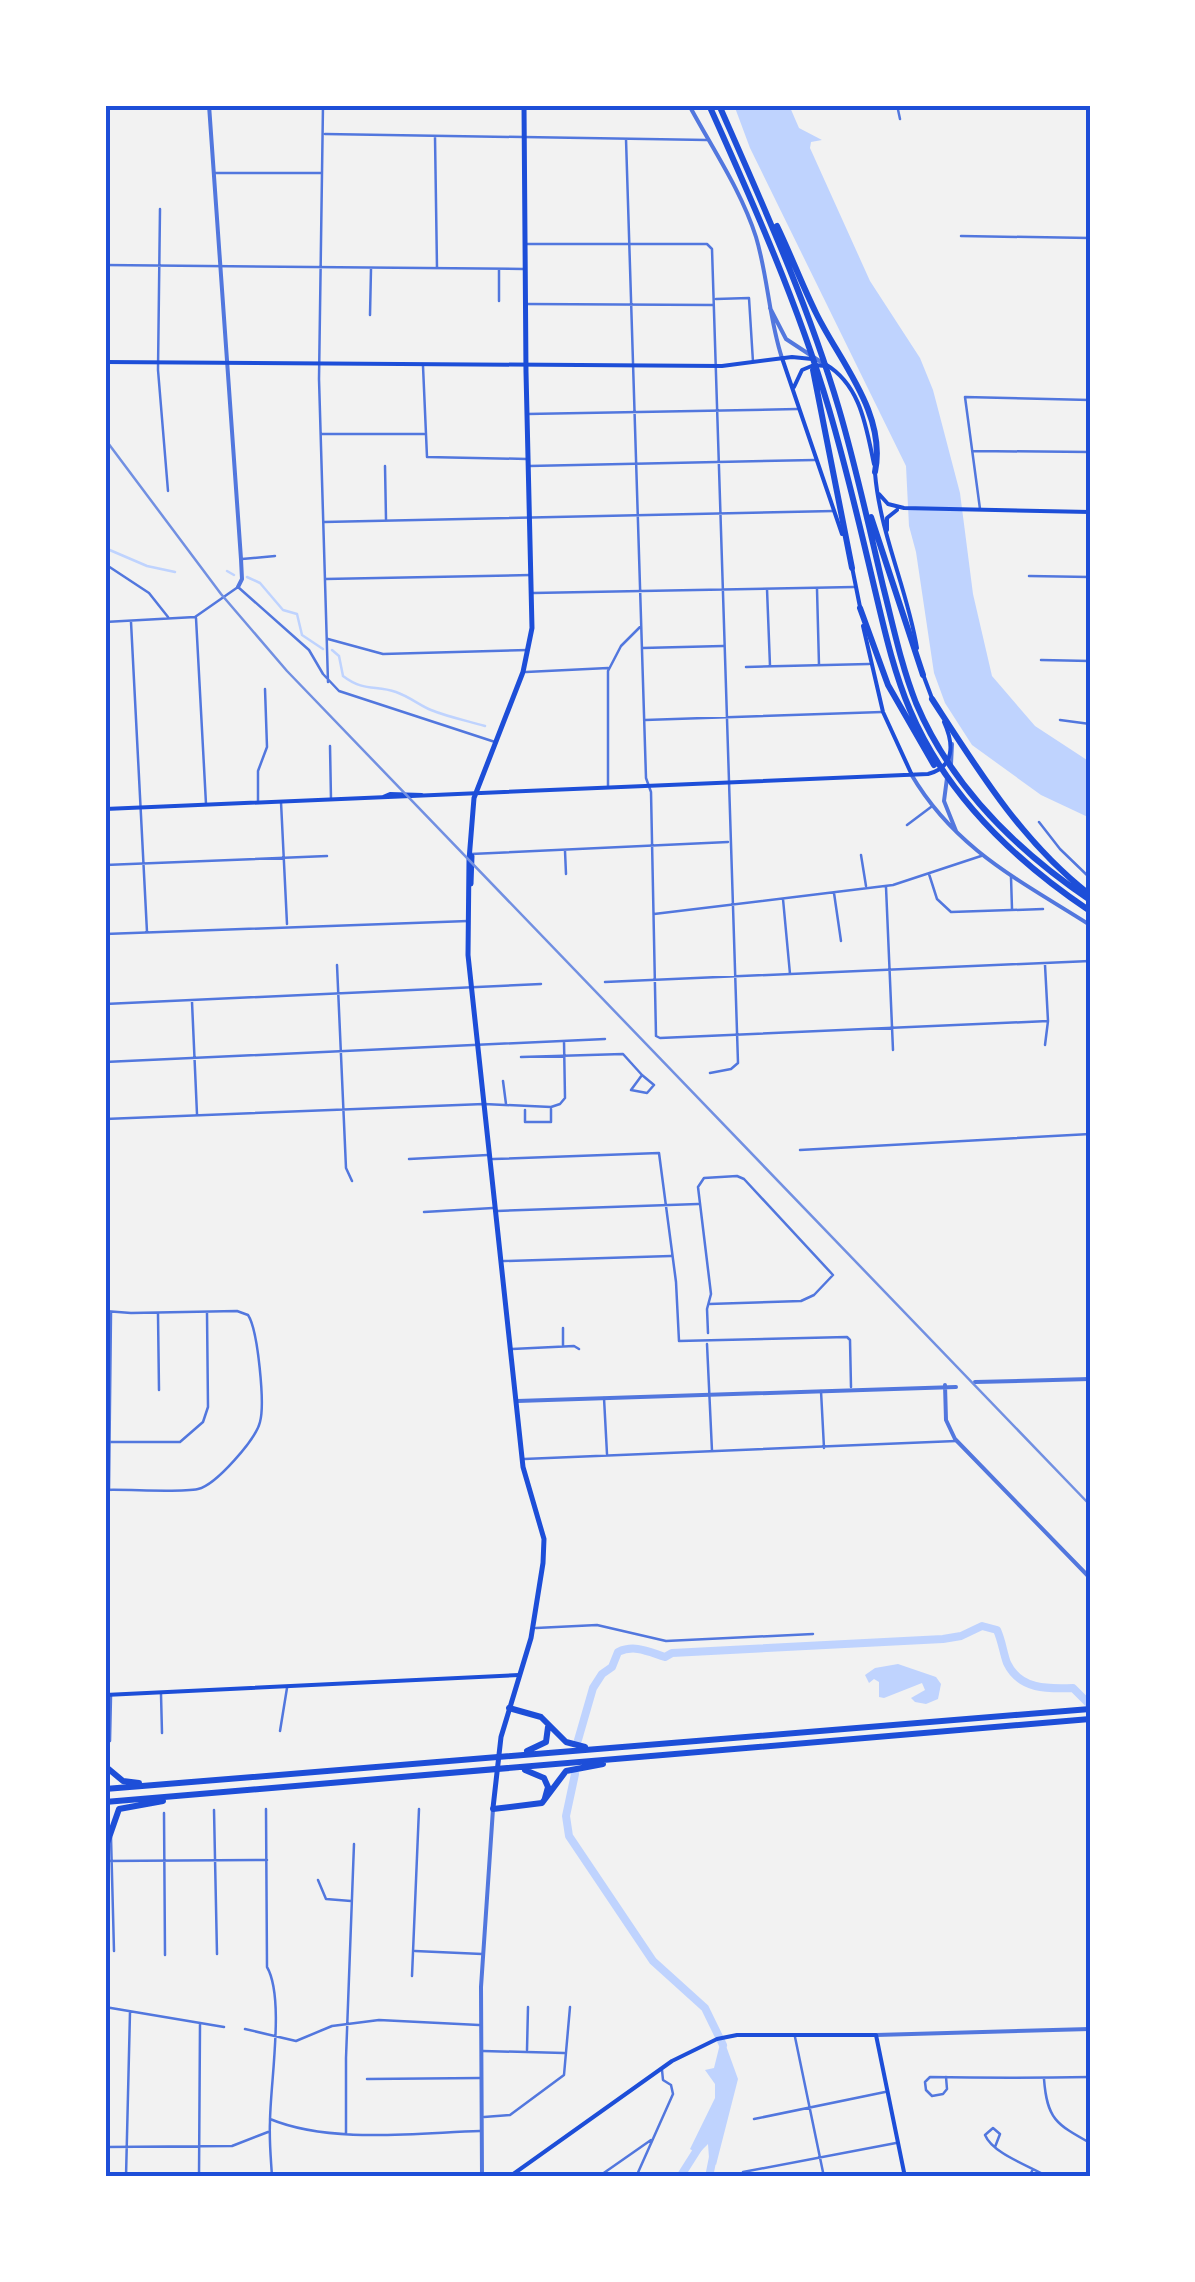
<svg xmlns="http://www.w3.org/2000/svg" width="1195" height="2282" font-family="Cabin,sans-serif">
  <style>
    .water { fill: #bfd3fe }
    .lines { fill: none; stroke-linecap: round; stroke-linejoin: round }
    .stream { stroke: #bfd3fe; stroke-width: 2.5 }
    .river { stroke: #bfd3fe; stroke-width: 8 }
    .minor { stroke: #5277de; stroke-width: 2.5 }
    .tertiary { stroke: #5277de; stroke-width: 4 }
    .secondary { stroke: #1d4ed8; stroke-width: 4 }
    .primary { stroke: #1d4ed8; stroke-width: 5 }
    .trunk { stroke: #1d4ed8; stroke-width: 6 }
    .motorway { stroke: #1d4ed8; stroke-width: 6 }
    .rail { stroke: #7290e2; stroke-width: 2.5 }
    .neatline { fill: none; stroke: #1d4ed8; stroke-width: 4 }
  </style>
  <rect width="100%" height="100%" fill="#f2f2f2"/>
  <!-- water -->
  <path class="water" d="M734,105H789L799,128L822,140L811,142L810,148L870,281L920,358L933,390L960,493L973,594L992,676L1035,726L1090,762V818L1041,795L972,745L945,703L934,673L916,552L909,526L906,466L750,148Z
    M898,1664L936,1677L941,1684L938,1699L926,1704L915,1702L911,1698L925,1690L922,1683L884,1698L879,1697V1682L874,1679L869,1683L865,1675L875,1668Z
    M725,2043L738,2079L716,2165L709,2158L708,2144L698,2154L690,2149L715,2098V2084L705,2070L714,2068L720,2044Z"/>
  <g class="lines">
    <!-- stream -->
    <path class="stream" d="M105,548L147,566L175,572
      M227,571L234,575
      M247,577L260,583L283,610L297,614L302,635L323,649
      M332,650L339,656L343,676C364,692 375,685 396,692C410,697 419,705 431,710C448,717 468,721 485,726"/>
    <!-- river -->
    <path class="river" d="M578,1740L593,1688L602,1674L612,1667L618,1652C635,1644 649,1652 665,1657L672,1653L943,1639L961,1636L982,1626L997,1630C1002,1641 1003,1652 1007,1663C1020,1690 1048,1689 1073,1688L1090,1705
      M575,1774L566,1816L569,1836L653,1961L705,2008L723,2045
      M680,2177L699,2147
      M709,2177L714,2152"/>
    <!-- minor -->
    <path class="minor" d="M323,105L319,379L328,682
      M897,105L900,119
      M325,134L707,140
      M435,137L437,268
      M626,139L646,778L651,792L656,1036L660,1038L1048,1021
      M215,173H322
      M160,209L158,370L168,491
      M961,236L1090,238
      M526,244H707L712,249L738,1063L731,1069L710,1073
      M105,265L524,269
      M716,299L749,298L753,362
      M499,301V270
      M526,304L713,305
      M370,315L371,269
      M423,366L427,457L527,459
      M527,414L798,409
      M322,434H424
      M973,451L1090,452
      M385,466L386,519
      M529,466L815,460
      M980,509L965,397L1090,400
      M324,522L834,511
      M242,559L275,556
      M105,564L149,593L168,617
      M1029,576L1090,577
      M325,579L531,575
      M767,589L770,666
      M817,589L819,665
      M533,593L854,587
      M196,618L206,804
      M105,622L195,617L238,587L309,650L323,674L339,691L495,742
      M131,622L147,932
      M328,639L383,654L528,650
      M642,648L723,646
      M1041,660L1090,661
      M746,667L869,664
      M526,672L608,668
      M645,720L882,712
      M1060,720L1090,724
      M330,746L331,799
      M608,786V671L621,646L640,627
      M258,801V771L267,747L265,689
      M281,802L287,924
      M1039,822L1060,849L1090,878
      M907,825L931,807
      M565,851L566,874
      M471,854L728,842
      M861,855L866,886
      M105,865L327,856
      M929,874L937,899L951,912L1043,909
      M1011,877L1012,909
      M886,887L893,1050
      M834,893L841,941
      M783,899L790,974
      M654,914L893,885L981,856
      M105,934L468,921
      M337,965L346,1168L352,1181
      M1045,965L1048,1021L1045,1045
      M605,982L1090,961
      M192,1002L197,1114
      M105,1004L541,984
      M521,1057L623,1054L642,1075
      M105,1062L605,1039
      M642,1075L654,1085L647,1093L631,1090Z
      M503,1081L506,1104
      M525,1110V1122H551V1109
      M105,1119L484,1104L551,1107L560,1104L565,1098L564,1041
      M800,1150L1090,1134
      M409,1159L488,1155
      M493,1159L659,1153L676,1282L679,1341L847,1337L850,1340L851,1387
      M497,1211L698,1204
      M424,1212L493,1208
      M504,1261L671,1256
      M105,1311L131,1313L237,1311L248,1315C258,1330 265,1404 260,1422C256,1439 216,1485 198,1489C179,1493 128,1489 105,1490
      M158,1314L159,1390
      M563,1328V1345
      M708,1333L707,1309L711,1294L698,1187L704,1178L737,1176L744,1179L833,1275L814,1295L801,1301L709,1304
      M707,1344L712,1451
      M512,1349L574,1346L579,1349
      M821,1391L824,1448
      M604,1398L607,1454
      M109,1442H180L203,1422L208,1407L207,1313
      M524,1459L956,1441
      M109,1490L111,1313
      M536,1628L597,1625L666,1641L813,1634
      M161,1694L162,1733
      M280,1731L287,1688
      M110,1741L111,1696
      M266,1809L267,1967C285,1998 270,2084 270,2122C269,2140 271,2159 272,2177
      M214,1810L217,1954
      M164,1813L165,1955
      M111,1837L114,1951
      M105,1861L267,1860
      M318,1880L326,1899L351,1901
      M415,1951L482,1954
      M412,1976L419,1809
      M105,2007L224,2027
      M245,2029L296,2041L332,2026L379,2020L479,2025
      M795,2037L824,2177
      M527,2050L528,2007
      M483,2051L564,2053
      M946,2077L947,2089L943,2094L932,2096L926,2090L925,2082L930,2077C984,2078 1036,2078 1090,2077
      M367,2079L481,2078
      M1044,2079C1047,2119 1056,2124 1090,2143
      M484,2117L510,2115L564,2075L570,2007
      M270,2119C330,2144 416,2133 480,2131
      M754,2119L885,2092
      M346,2133V2058L354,1844
      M105,2147L232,2146L268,2132
      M995,2147L1000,2134L993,2128L985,2135C993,2154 1030,2166 1048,2177
      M126,2177L130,2012
      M199,2177L200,2024
      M598,2177L651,2140
      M636,2177L673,2094L671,2085L663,2080L662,2070
      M741,2177L743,2172L896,2143
      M1029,2177L1033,2169"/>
    <!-- tertiary -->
    <path class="tertiary" d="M209,105L241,559L242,579L238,587
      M689,105C712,148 741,190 756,237C768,277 769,319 782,358
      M770,308L786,339L821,362
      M951,764L952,744
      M911,774C955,849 1019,880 1090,925
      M947,778L944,801L956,831
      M975,1382L1090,1379
      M945,1385L946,1420L955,1439L1090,1578
      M517,1401L956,1387
      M876,2035L1090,2029
      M482,2177L481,1987L493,1809"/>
    <!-- secondary -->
    <path class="secondary" d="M782,358L842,534
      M105,362L722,366L792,357L812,359
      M825,364C861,385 866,427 874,464
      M794,387L802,370L814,365L826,366
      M875,473C880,534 907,588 917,648
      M879,494L888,504L904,508L1090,512
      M887,530V518L897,510
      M852,567L860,607
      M863,626L883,712L911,773
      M924,677L933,701
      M383,797L390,794L422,795
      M105,809L928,774C955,767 954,744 944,722
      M105,1695L519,1675
      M509,2177L672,2061L717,2039L737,2035H876L905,2177"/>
    <!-- primary -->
    <path class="primary" d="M471,884L472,856
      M493,1808L501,1737L531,1638L543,1563L544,1539L523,1467L468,955L469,860L474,798L523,672L532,628L526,372L524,105"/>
    <!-- trunk -->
    <path class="trunk" d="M509,1708L541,1717L566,1742L585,1747
      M527,1751L546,1742L548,1727
      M105,1766L123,1781L139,1783
      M525,1770L544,1778L548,1787L545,1798
      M105,1789L1090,1709
      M105,1802L1090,1719
      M493,1809L542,1803L566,1771L603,1764
      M105,1849L119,1809L163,1801"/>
    <!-- motorway -->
    <path class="motorway" d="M709,105C754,205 798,304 829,409C846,467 860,526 874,586C884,628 893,670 910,710C946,795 1014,860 1090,911
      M719,105C763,205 808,304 839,409C856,467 869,527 883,586C893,625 901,665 916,703C951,786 1016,850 1090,900
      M777,226C791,255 802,285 816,313C840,362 887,414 875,472
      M813,370L852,568
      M871,517L923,675
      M860,608L888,685L934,765
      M932,699C978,770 1022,842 1089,894"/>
    <!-- rail -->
    <path class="rail" d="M105,439L221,594L287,671L1090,1505"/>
  </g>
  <!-- border -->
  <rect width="1195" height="2282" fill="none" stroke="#ffffff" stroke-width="215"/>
  <rect x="108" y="108" width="980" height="2066" class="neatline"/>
</svg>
